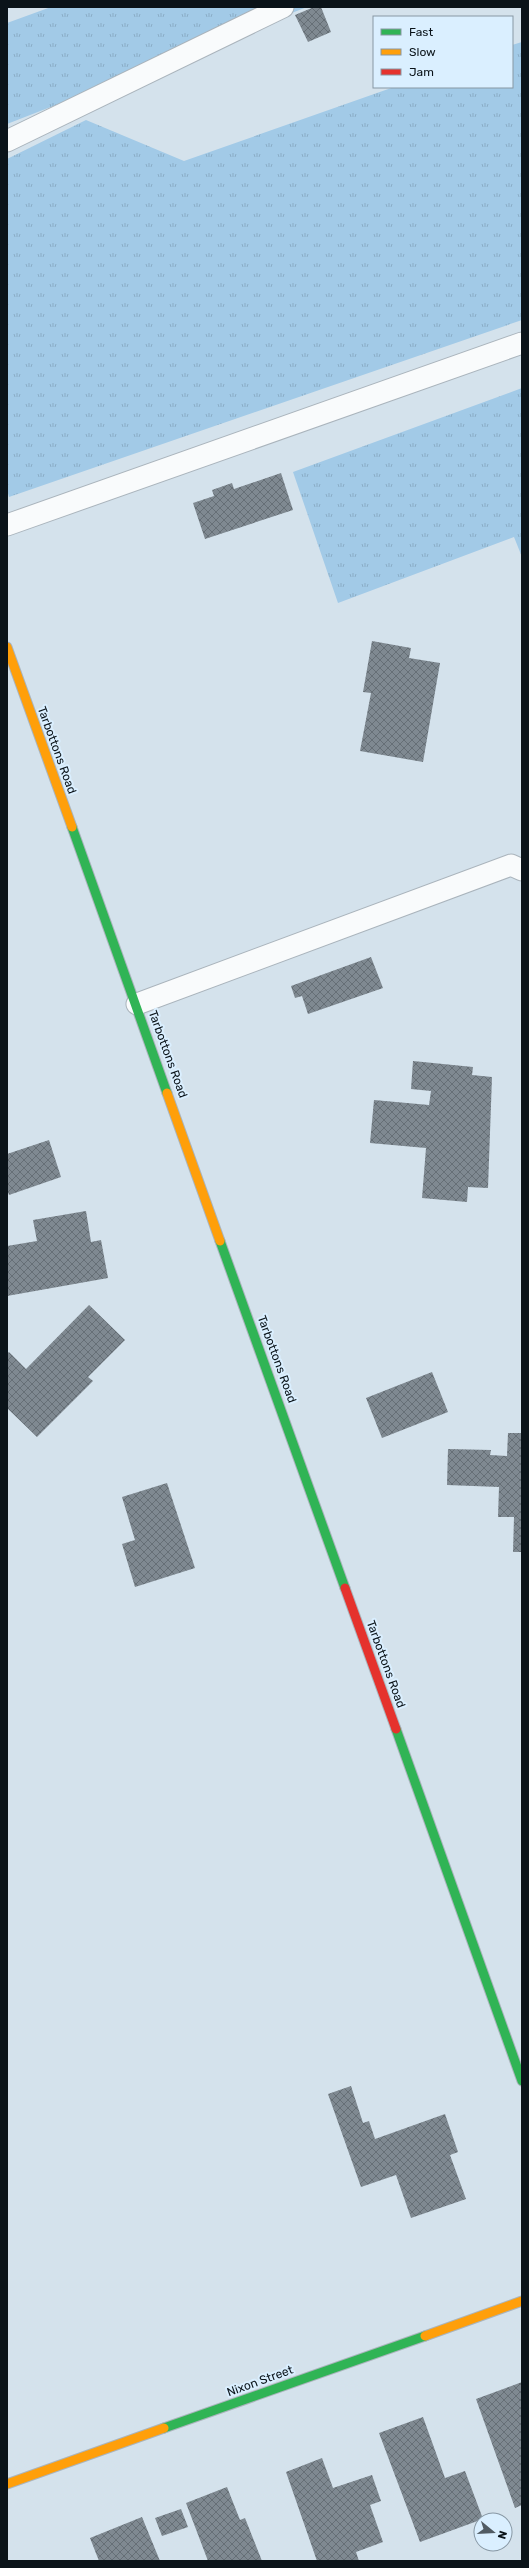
<svg xmlns="http://www.w3.org/2000/svg" width="529" height="2568" font-family="Rubik,sans-serif">
  <style>
    .grass { fill: url(#grass-tufts) }
    .building { fill: url(#building-cross-hatch) }
    .lines { fill: none; stroke-linecap: round; stroke-linejoin: round }
    .lane-casing { stroke: #aab4bc; stroke-width: 23 }
    .fast-casing { stroke: #aab4bc; stroke-width: 11 }
    .slow-casing { stroke: #aab4bc; stroke-width: 11 }
    .jam-casing { stroke: #aab4bc; stroke-width: 11 }
    .lane { stroke: #f9fbfc; stroke-width: 21 }
    .fast { stroke: #30b455; stroke-width: 9 }
    .slow { stroke: #ff9f0a; stroke-width: 9 }
    .jam { stroke: #e5322d; stroke-width: 9 }
    .labels { text-anchor: middle; dominant-baseline: central; stroke-width: 4; stroke-linejoin: round; paint-order: stroke }
    .street-label { font-size: 12px; fill: #0a1319; stroke: #daefff }
  </style>
  <defs>
    <pattern id="grass-tufts" width="24" height="20" patternUnits="userSpaceOnUse"><rect width="24" height="20" fill="#a2cae7"/><path d="M3 7l-1-3M5 7V3M7 7l1-3M15 17l-1-3M17 17v-4M19 17l1-3" fill="none" stroke="#8aadc6"/></pattern>
    <pattern id="building-cross-hatch" width="8" height="8" patternUnits="userSpaceOnUse"><rect width="8" height="8" fill="#7f8991"/><path d="M0 0l8 8M0 8l8-8" fill="none" stroke="#666f76"/></pattern>
  </defs>
  <rect width="100%" height="100%" fill="#d4e2ec"/>
  <!-- grass -->
  <path class="grass" d="M51,7H307L7,124V23Z
    M522,42V320L9,497L7,490V159L86,120L184,161L394,87H512V45Z
    M522,388V557L514,537L338,603L293,472Z"/>
  <!-- building -->
  <path class="building" d="M314,7H321L331,32L308,42L295,15Z
    M281,473L293,510L205,539L193,503L214,496L212,490L232,483L234,489Z
    M372,641L411,648L409,658L440,663L423,762L360,751L371,693L363,692Z
    M371,957L383,988L308,1014L302,996L295,998L291,986Z
    M413,1061L473,1067L472,1075L492,1077L488,1188L468,1187L467,1202L422,1198L426,1148L370,1143L374,1100L429,1105L431,1091L411,1089Z
    M49,1140L61,1177L9,1195L7,1189V1154Z
    M86,1211L91,1242L101,1240L108,1278L7,1296V1246L37,1241L33,1220Z
    M89,1305L125,1340L88,1377L93,1381L37,1437L7,1408V1354L9,1352L26,1369Z
    M432,1372L448,1412L382,1438L366,1398Z
    M508,1433H522V1552H513L514,1517H498L499,1487L447,1485L448,1449L491,1450L490,1455L507,1456Z
    M167,1483L195,1568L135,1587L122,1544L135,1540L122,1497Z
    M351,2086L363,2123L369,2121L375,2139L445,2114L458,2152L450,2155L466,2199L411,2218L396,2175L361,2187L328,2094Z
    M522,2382V2505L515,2508L476,2399Z
    M423,2417L445,2478L465,2471L483,2519L420,2542L379,2433Z
    M322,2458L333,2488L372,2475L381,2501L370,2505L383,2542L356,2552L359,2561H317L286,2472Z
    M227,2487L240,2520L245,2518L262,2561H208L186,2503Z
    M181,2509L188,2527L162,2536L155,2518Z
    M142,2517L160,2561H99L90,2538Z"/>
  <g class="lines">
    <!-- lane casing -->
    <g class="lane-casing">
      <path id="lane" d="M7,141L283,7
        M7,525L522,343
        M137,1004L511,865L522,870"/>
    </g>
    <!-- fast casing -->
    <g class="fast-casing">
      <path id="fast" d="M72,827L167,1093
        M220,1241L345,1588
        M396,1729L522,2081
        M164,2428L425,2336"/>
    </g>
    <!-- slow casing -->
    <g class="slow-casing">
      <path id="slow" d="M7,647L72,827
        M167,1093L220,1241
        M425,2336L522,2301
        M7,2484L164,2428"/>
    </g>
    <!-- jam casing -->
    <g class="jam-casing">
      <path id="jam" d="M345,1588L396,1729"/>
    </g>
    <!-- lane -->
    <use href="#lane" class="lane"/>
    <!-- fast -->
    <use href="#fast" class="fast"/>
    <!-- slow -->
    <use href="#slow" class="slow"/>
    <!-- jam -->
    <use href="#jam" class="jam"/>
  </g>
  <g class="labels">
    <!-- street labels -->
    <g class="street-label">
      <text transform="translate(57 750) rotate(70)">Tarbottons Road</text>
      <text transform="translate(168 1054) rotate(70)">Tarbottons Road</text>
      <text transform="translate(277 1359) rotate(70)">Tarbottons Road</text>
      <text transform="translate(386 1664) rotate(70)">Tarbottons Road</text>
      <text transform="translate(260 2381) rotate(-20)">Nixon Street</text>
    </g>
  </g>
  <!-- border -->
  <rect width="529" height="2568" fill="none" stroke="#0a1319" stroke-width="16"/>
  <!-- legend -->
  <rect x="373" y="16" width="140" height="72" fill="#daefff" stroke="#8797a3"/>
  <rect x="381" y="29" width="20" height="6" fill="#30b455" stroke="#8797a3"/>
  <text x="409" y="36" font-size="12" fill="#0a1319">Fast</text>
  <rect x="381" y="49" width="20" height="6" fill="#ff9f0a" stroke="#8797a3"/>
  <text x="409" y="56" font-size="12" fill="#0a1319">Slow</text>
  <rect x="381" y="69" width="20" height="6" fill="#e5322d" stroke="#8797a3"/>
  <text x="409" y="76" font-size="12" fill="#0a1319">Jam</text>
  <!-- north arrow -->
  <g transform="translate(493 2532) rotate(108)"><circle r="19" fill="#daefff" stroke="#8797a3"/>
  <path d="M0-3L7 15L0 10L-7 15Z" fill="#515b63"/>
  <text y="-6" font-size="11" font-weight="bold" text-anchor="middle" fill="#0a1319">N</text>
  </g>
</svg>
